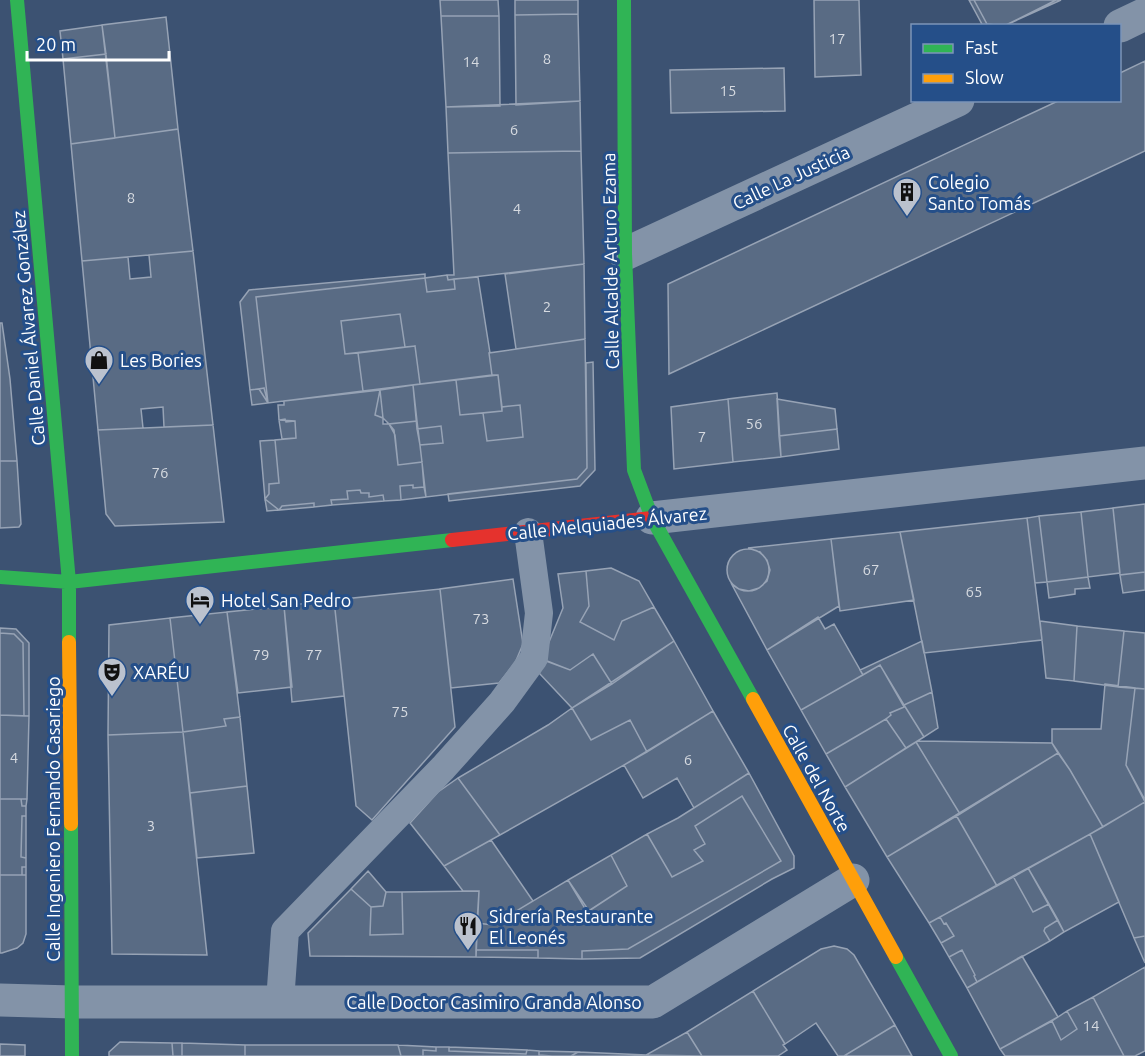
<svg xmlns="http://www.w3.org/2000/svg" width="1145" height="1056" font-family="Ubuntu,sans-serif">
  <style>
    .building { fill: #596b84; stroke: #97a3b5; stroke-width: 1.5 }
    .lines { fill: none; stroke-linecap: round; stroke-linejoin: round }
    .lane { stroke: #8393a8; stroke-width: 28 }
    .street { stroke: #8393a8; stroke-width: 33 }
    .fast { stroke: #30b455; stroke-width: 14 }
    .slow { stroke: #ff9f0a; stroke-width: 14 }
    .jam { stroke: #e5322d; stroke-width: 14 }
    .labels { text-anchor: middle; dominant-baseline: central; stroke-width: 6; stroke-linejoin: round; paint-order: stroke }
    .number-label { font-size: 15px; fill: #d6dae0 }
    .street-label { font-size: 18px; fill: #fff; stroke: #254f89 }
    .poi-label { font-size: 18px; fill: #fff; stroke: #254f89; text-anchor: start }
  </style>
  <rect width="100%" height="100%" fill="#3c5272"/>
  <!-- building -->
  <path class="building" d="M440,0H498L499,16H441Z
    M515,0H578V14L515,15Z
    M814,0H859L861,75L815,77Z
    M969,0H974L987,24L992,26H983Z
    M974,0H1056L1004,26L987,24Z
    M1056,0H1061L1004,26L1043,7Z
    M578,14L580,101L516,105L515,15Z
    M441,16H499L500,106L446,107Z
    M166,17L178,129L115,138L102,25Z
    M102,25L106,54L63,59L60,31Z
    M106,54L115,138L71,144L63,59Z
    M1145,61V151L669,374L668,284L1060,100H1120V73Z
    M784,68L785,111L671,113L670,70Z
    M580,101L581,151L448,153L446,107Z
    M178,129L193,251L82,261L71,144Z
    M581,151L584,264L448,280L447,275H454L448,153Z
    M193,251L213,425L164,427L163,407L141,409L143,428L98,430L82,261L128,257L130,279L151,277L149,255Z
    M584,264L585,339L516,349L505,274Z
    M425,274V278L256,297L268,403L264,388L250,390L240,302L249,290Z
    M447,275L448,280L454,279L455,289L427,292L425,278Z
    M478,277L490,353H489L492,375L420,384L415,346L405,347L400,314L341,321L345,354L358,353L363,391L268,403L256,297L425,278L427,292L455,289L454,279Z
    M400,314L405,347L345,354L341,321Z
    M0,323H2L10,379L17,461H0Z
    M585,339L587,468L577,479L426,497L420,445L443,443L441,426L417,429L413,385L456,380L460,415L483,413L487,441L523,437L520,405L502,407L498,375H492L489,353Z
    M415,346L420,384L363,391L358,353Z
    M593,362L595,470L580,486L449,501L448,494L577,479L587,468L586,363Z
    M498,375L502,411L460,415L456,380Z
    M413,385L417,421L389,424L383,418L380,390Z
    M264,388L268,403L259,389Z
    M259,389L268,403L252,405L250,390Z
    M380,390L383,418L375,415Z
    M380,390L375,415L383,418V424H389L394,430L398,465L422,462L424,487L413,488V485L400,486L401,500L384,501L383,495L369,497V493H361L360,490L347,491L348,499L331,500L332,505L314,507V503L282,506L279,510L265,499L269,494V484L279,483L275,440L296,438L295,421L279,420L278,405H284V401Z
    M777,393L781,457L733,462L728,399Z
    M728,399L733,462L674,469L671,407Z
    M777,399L835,409L837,429L779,436Z
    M520,405L523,437L487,441L483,413L502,411V407Z
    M285,419L286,422L295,421L296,438L282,439L279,420Z
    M417,421L422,462L398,465L395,435L389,424Z
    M213,425L224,522L115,526L106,514L98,430Z
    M441,426L443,443L420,445L417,429Z
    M837,429L839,449L781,457L779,436Z
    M275,440L279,483L269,484V494L265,499L260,441Z
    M0,461H17L21,524L19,527L0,528Z
    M413,485V488L424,487L426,497L401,500L400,486Z
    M360,490L361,493H369V497L383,495L384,501L332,505L331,500L348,499L347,491Z
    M265,499L279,510L267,511Z
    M314,503V507L279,510L282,506Z
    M1145,504V572L1120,575L1113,508Z
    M1113,508L1120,573L1088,577L1081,512Z
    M1081,512L1088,577L1047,582L1039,516Z
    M1039,516L1047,582L1035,583L1027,518Z
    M1027,518L1042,640L924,653L900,532Z
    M900,532L914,600L840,611L831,539Z
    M831,539L839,606L767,650L731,583L739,589L749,591L759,588L767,581L770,570L767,560L760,552L748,548Z
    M727 570a21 21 0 1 1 42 0a21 21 0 1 1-42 0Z
    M611,568L639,581L654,607L622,621L614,640L580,622L589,606L586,571Z
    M586,571L589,606L580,622L614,640L622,621L654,607L674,641L612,684L593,654L570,670L542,659L563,608L558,574Z
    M1145,572V590L1123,593L1120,575Z
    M1088,577L1090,588L1075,589V594L1049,598L1047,582Z
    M513,579L523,644L515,663L499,683L451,688L440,589Z
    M440,589L455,727L372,820L356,806L334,600Z
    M334,600L344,696L292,702L284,606Z
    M284,606L292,687L238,693L227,612Z
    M227,612L240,717L224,719L226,726L183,732L170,618Z
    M818,617L825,629L834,624L863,675L801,710L767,650Z
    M170,618L183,732L108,735L109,625Z
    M1040,621L1077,626L1074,681L1046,678Z
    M1077,626L1124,631L1118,687L1074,681Z
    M0,628L16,629L29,643V716H24L23,643L14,634L0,633Z
    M1124,631L1145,633V689L1118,687Z
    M0,633L14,634L23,643L24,716L0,715Z
    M674,641L713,711L647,752L630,720L591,740L572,708Z
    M922,641L932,692L904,705L880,665L863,675L860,670Z
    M593,654L612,684L572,708L539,673L546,661L570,670Z
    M880,665L904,707L890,713L891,715L886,719L826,754L801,710Z
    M1105,684L1135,688L1126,765L1145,802L1103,827L1070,770L1052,743V729H1101Z
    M1135,688L1145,689V800L1126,765Z
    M932,692L938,728L924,737L904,705Z
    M903,705H904L924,737L906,748L886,719L891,715L890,713L904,707Z
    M572,708L591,740L630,720L647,752L500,835L458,778L548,725Z
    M713,711L749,773L694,808L677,778L643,798L624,765Z
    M0,715L29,716L27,799H0Z
    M240,717L247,786L190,793L183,732L226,726L224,719Z
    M886,719L906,748L845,787L826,754Z
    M183,732L207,955L112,954L108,735Z
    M918,741L1052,743L1058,753L960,814L916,742Z
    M916,742L960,814L887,857L845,787Z
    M1058,753L1070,770L1103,827L997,886L956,815Z
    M749,773L794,856V868L772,879L640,958L582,959V951L628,949L781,861L742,796L695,826L705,844L694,850L703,861L672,877L647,834L678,818Z
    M458,778L500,835L444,866L410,823L438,792Z
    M247,786L254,853L197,858L190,793Z
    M742,796L781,861L628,949L582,951V959L538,958V950H476L477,923L493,925L568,880L587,912L627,886L611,855L647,834L672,877L703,861L694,850L705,844L695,826Z
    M0,799H21L22,806H26V816H22L21,857L26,858V867H22V875H0Z
    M21,799H27L26,806H22Z
    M1145,802V936L1134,938L1090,834Z
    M956,815L997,886L929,923L887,857Z
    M22,816H26V858L21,857Z
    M1090,834L1119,902L1064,932L1028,868Z
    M491,840L533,901L493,925L477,923L479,891H463L444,866Z
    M611,855L627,886L589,911L568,880Z
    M22,867H26V875H22Z
    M1028,868L1049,904L1033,912L1013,876Z
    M368,871L386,892L383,906L371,907L351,889Z
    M0,875H26V934L23,943L17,948L2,953H0Z
    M1013,876L1033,912L1049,904L1058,920L1045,928L1044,931L1050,941L977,982L974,976L975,975L962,950L949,957L941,943L954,936L946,923L944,924L940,917Z
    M351,889L371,907L370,935L403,934L402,892L479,891L476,957L310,956L308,933Z
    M386,892H402L403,934L370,935L371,907L383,906Z
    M940,917L944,924L946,923L954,936L941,943L929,923Z
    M1058,920L1064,932L1050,941L1044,931L1045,928Z
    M1145,936V963L1134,938Z
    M834,946L847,949L854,955L895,1025L844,1056H838L816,1023L785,1044L753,991L821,949Z
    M476,950H538V958L476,957Z
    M962,950L975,975L974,976L977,982L967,988L949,957Z
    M1022,956L1058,1017L1000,1049L967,988Z
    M1145,967V1051L1135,1056H1124L1093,997Z
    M753,991L785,1044L783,1045L787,1050L778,1056H702L687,1032Z
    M1093,997L1124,1056H1005L1000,1049L1052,1021L1061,1040L1077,1029L1067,1011Z
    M1067,1011L1077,1029L1061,1040L1052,1021Z
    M895,1025L912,1056H844Z
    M687,1032L702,1056L646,1055Z
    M120,1042L172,1043L173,1056H109V1052Z
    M172,1043H182V1056H173Z
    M182,1043L245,1045V1056H182Z
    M0,1044L25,1045V1056H0Z
    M245,1045H398L401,1056H245Z
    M398,1045L436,1047V1051L423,1050V1056H401Z
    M436,1047H449V1051L526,1054L527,1050L539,1051V1055L552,1056H423V1050L436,1051Z
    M449,1047L527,1050L526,1054L449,1051Z
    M539,1051L578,1052L571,1056H552L539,1055Z
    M578,1052L646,1055V1056H571Z"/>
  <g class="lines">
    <!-- lane -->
    <path class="lane" d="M280,1002L285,931L443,768L502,702L534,658L539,613L528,532"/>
    <!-- street -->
    <path class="street" d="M1120,26L1145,14
      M625,254L958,100
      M652,518L1145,463
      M0,1000L72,1002H653L853,880"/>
    <!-- fast -->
    <path class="fast" d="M17,0L69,582V642
      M624,0L625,254L634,470L652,518L753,699
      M0,577L69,582L452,540
      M71,824L72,1056
      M896,957L951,1056"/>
    <!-- slow -->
    <path class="slow" d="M69,642L71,824
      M753,699L896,957"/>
    <!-- jam -->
    <path class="jam" d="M452,540L652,518"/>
  </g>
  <!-- icons -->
  <defs>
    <g id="building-pin" transform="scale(1.5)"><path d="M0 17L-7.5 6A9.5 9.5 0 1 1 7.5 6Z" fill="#bbc2ce" stroke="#254f89"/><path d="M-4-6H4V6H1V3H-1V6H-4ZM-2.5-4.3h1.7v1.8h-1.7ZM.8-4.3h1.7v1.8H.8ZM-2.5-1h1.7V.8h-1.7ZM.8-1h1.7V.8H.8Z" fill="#111"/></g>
    <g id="shop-pin" transform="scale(1.5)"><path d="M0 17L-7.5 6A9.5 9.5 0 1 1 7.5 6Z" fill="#bbc2ce" stroke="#254f89"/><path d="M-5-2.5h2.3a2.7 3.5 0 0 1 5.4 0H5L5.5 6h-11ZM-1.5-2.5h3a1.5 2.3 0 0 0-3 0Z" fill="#111"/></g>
    <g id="hotel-pin" transform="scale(1.5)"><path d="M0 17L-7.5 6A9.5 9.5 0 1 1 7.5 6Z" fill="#bbc2ce" stroke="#254f89"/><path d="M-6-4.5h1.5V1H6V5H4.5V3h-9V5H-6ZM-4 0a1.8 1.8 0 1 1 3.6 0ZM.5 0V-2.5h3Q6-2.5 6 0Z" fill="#111"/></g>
    <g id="theatre-pin" transform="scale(1.5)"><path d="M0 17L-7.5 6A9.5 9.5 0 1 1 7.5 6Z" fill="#bbc2ce" stroke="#254f89"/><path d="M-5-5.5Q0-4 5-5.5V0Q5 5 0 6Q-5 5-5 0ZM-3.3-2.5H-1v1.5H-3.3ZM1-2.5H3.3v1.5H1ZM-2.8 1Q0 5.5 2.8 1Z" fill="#111"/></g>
    <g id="restaurant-pin" transform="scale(1.5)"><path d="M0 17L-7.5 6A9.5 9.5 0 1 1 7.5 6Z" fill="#bbc2ce" stroke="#254f89"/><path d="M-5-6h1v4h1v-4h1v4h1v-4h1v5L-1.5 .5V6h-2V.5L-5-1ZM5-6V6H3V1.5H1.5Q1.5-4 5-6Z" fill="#111"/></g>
  </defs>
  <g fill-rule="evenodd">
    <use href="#building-pin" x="907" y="192"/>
    <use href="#shop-pin" x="99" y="360"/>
    <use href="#hotel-pin" x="200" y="600"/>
    <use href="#theatre-pin" x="112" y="672"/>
    <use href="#restaurant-pin" x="468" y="926"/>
  </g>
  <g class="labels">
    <!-- number labels -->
    <g class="number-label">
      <text x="837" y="38">17</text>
      <text x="547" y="58">8</text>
      <text x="471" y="61">14</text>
      <text x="728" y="90">15</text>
      <text x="514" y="129">6</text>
      <text x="131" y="197">8</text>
      <text x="517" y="208">4</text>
      <text x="547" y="306">2</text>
      <text x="754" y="423">56</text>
      <text x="702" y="436">7</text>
      <text x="160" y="472">76</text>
      <text x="871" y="569">67</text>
      <text x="974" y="591">65</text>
      <text x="481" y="618">73</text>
      <text x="261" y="654">79</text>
      <text x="314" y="654">77</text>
      <text x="400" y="711">75</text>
      <text x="14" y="757">4</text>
      <text x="688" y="759">6</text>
      <text x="151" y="825">3</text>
      <text x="1091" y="1025">14</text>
    </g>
    <!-- street labels -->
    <g class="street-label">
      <text transform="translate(791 177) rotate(-25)">Calle La Justicia</text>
      <text transform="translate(610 261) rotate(-91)">Calle Alcalde Arturo Ezama</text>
      <text transform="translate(28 328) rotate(-95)">Calle Daniel Álvarez González</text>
      <text transform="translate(607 523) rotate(-6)">Calle Melquiades Álvarez</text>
      <text transform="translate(817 778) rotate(61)">Calle del Norte</text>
      <text transform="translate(53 819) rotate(-90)">Calle Ingeniero Fernando Casariego</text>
      <text x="494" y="1002">Calle Doctor Casimiro Granda Alonso</text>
    </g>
    <!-- poi labels -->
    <g class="poi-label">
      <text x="928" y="182">Colegio<tspan x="928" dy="21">Santo Tomás</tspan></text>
      <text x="120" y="360">Les Bories</text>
      <text x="221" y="600">Hotel San Pedro</text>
      <text x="133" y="672">XARÉU</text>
      <text x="489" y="916">Sidrería Restaurante<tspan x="489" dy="21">El Leonés</tspan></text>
    </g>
  </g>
  <!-- legend -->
  <rect x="911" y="24" width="210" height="78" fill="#254f89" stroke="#7c95b8" stroke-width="1.5"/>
  <rect x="923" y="44" width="30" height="9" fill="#30b455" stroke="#7c95b8" stroke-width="1.5"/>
  <text x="965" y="54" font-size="18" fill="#ffffff">Fast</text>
  <rect x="923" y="74" width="30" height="9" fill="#ff9f0a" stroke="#7c95b8" stroke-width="1.5"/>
  <text x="965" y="84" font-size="18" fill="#ffffff">Slow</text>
  <!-- scale -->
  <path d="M27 51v9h142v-9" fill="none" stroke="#ffffff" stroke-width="3"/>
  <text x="36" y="51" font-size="18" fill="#ffffff" stroke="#254f89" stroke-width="4.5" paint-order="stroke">20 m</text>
</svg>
